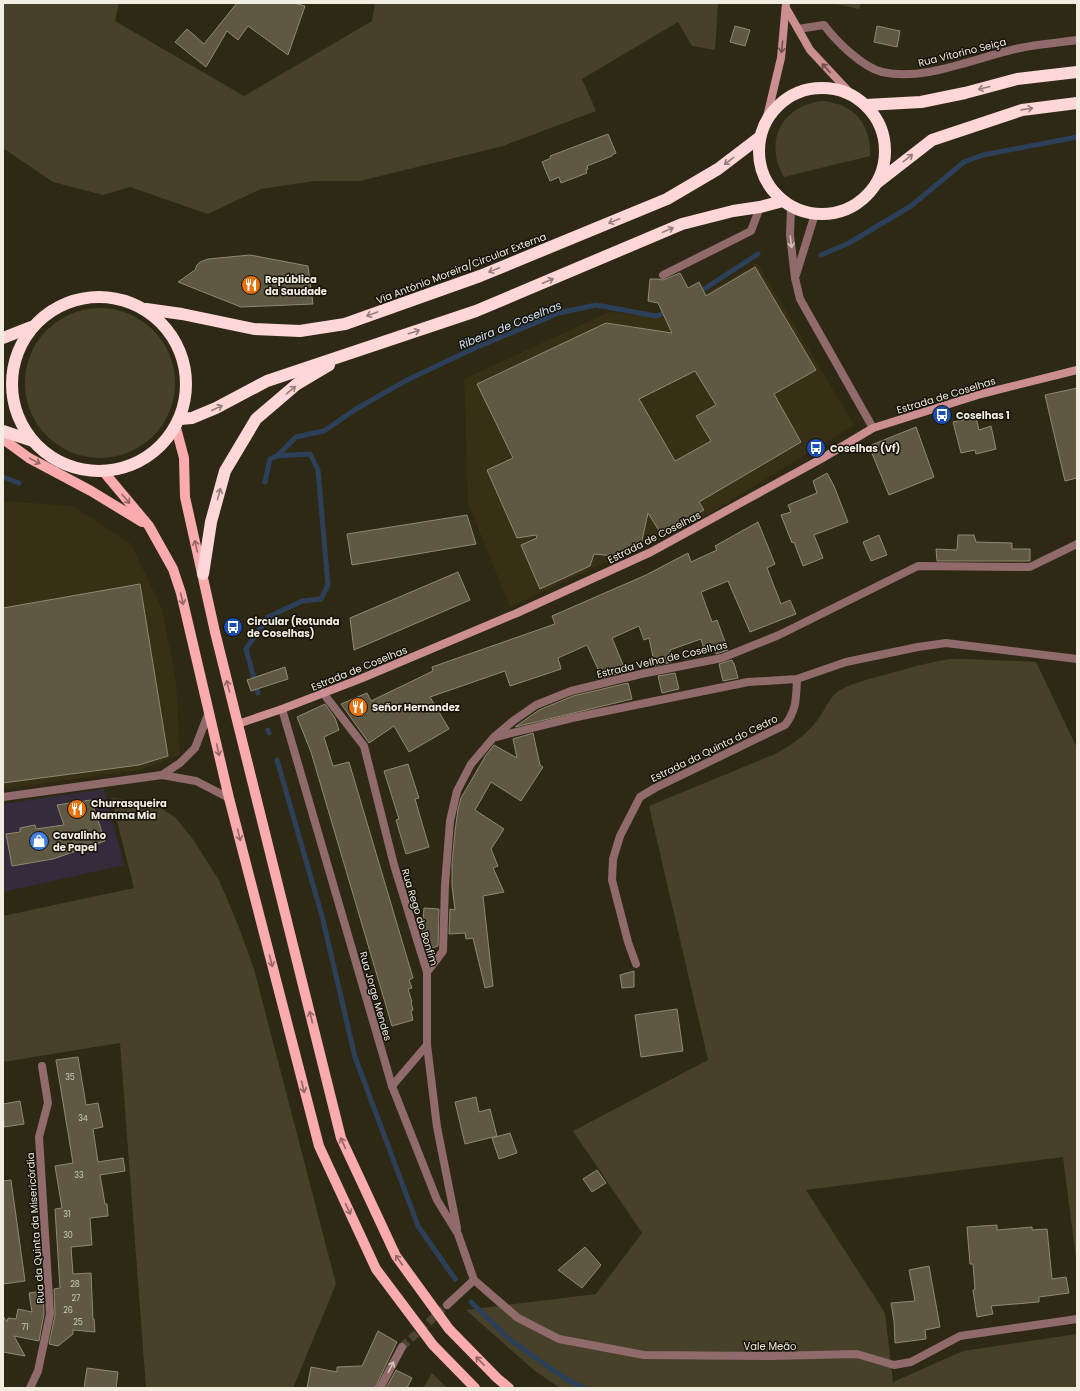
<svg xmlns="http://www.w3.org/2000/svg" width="1080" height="1391" viewBox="0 0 1080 1391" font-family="Poppins,sans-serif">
<rect width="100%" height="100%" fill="#2e2914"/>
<path fill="#342c3d" d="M104,789l20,76 -121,27v-88z"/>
<g fill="#373014">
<path d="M757,263l97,162 -145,89 -199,93 -42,-104 -4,-124 145,-67 54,6z"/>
<path d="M3,501l70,5 58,38 31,65 14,73 4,73 -41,15 -136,19z"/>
</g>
<g fill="#47412a">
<path d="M3,3h116l-4,18 129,75 128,-75 3,-18h343v2l-3,45 -23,-4 -14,-24 -96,57 14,32 -93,35 -143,35h-46l-53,8 -53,25 -78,-27 -27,8 -50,-13 -50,-34z"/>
<path d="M831,3h30l-2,6z"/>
<path d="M823,101c32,3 48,24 47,55l-86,21c-21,-36 -2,-72 39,-76z"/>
<circle cx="100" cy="383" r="75"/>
<path d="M949,659h19l68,3 41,86v518l-14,-109 -257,33 79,123 8,69 70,-31 114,-17v54h-517l-25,-17 -69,-61 130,-16 46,-61 -69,-102 135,-71 -59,-254 126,-52c20,-11 33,-20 46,-39 5,-8 9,-17 16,-23 12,-8 29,-12 43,-16 23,-6 45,-13 69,-17z"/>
<path d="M111,798l17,2 26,4 21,13 17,21 27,42 19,45 16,44 82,315 -43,104h-147l-26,-345 -117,19v-146l131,-28z"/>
<path d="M432,1373l15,15h-24z"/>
</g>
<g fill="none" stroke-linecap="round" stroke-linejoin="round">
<g stroke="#2d4059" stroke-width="5">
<path d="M821,255l28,-12 62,-37 53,-44 19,-7 94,-18"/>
<path d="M698,293l60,-39"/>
<path d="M277,456l19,-19 28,-6 32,-22 51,-29 68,-32 84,-35 37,-8 60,11 12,-4"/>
<path d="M3,477l16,6"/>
<path d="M258,693l-12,-44 22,-32 34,-16 19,-2 7,-14 -10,-115 -8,-16 -33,2 -7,3 -5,23"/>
<path d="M268,730l1,3"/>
<path d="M277,760l45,156 33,141 63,169 37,53"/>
<path d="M471,1302l38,37 54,38 21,11"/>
</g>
</g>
<g fill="#5f5943" stroke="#8f8972" fill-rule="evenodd">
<path d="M237,3h57l11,3 -17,49 -40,-29 -10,14 -11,-9 -21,36 -31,-25 12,-13 17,15z"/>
<path d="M735,26l15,4 -5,16 -15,-4z"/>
<path d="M877,26l23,5 -3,16 -23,-5z"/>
<path d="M608,134l8,19 -4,2v1l-25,10 1,3 -2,1 1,3 -26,10 -2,-6 -9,4 -8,-19 9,-4 -1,-2z"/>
<path d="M250,255l58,11 5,38 -72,3 -63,-25 17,-12 2,-5 3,-3 8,-3z"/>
<path d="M755,267l61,103 -42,24 27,48 -102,60 5,8 -37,22h-7l-12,-19 -7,32 -27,11 -20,-2 -4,12 -50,23 -19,-44 16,-7 -1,-3 -19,3 -30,-68 26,-12 -36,-74 129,-61 66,10 -14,-30 -10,-2 2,-22h9l4,1 17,-7 8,15 11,-6 7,14zM695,371l21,34 -20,11 15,25 -36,20 -36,-62z"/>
<path d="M1077,388v90l-12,3 -20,-86z"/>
<path d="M976,417l3,13 12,-4 5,23 -20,5 -1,-4 -14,3 -8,-31z"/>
<path d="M916,427l18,50 -45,18 -20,-49z"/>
<path d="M827,473l7,13 14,36 -34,13 9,23 -20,8 -9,-24 -2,1 -11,-28 10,-3 -3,-7 29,-12 -4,-12z"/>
<path d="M467,515l9,29 -124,21 -5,-31z"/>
<path d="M758,522l17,42 -8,4 14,36 9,-4 6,14 -46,18 -22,-51 -27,11 11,30 5,-2 11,30 -12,4 -1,-5 -10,3 -4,-13 -31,11 2,12 -17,4 -6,-28 -5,2 -5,-14 -27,12 14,34 -24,6 -15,-33 -29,13 3,11 -51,17 -5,-15 -75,26 19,32 -40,23 -15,-26 -25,17 -28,-39 26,-11 4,8 62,-30 -1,-4 123,-43 -3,-8 94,-41 42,-22 3,9 26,-12 -2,-4z"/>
<path d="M879,535l8,20 -16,6 -8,-19z"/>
<path d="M958,535h16l2,7 36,1v6h18v12h-93l-1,-12 21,1z"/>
<path d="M458,572l12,28 -116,50 -4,-32z"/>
<path d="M140,584l28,172 -29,9 -136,18v-175z"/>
<path d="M732,660l1,3h1l4,15 -15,3 -4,-17z"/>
<path d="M285,667l3,12 -37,12 -4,-11z"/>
<path d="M675,673l4,16 -17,4 -4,-17z"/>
<path d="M628,683l4,16 -117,28 24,-17 34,-14z"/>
<path d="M325,704l10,14 4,12 -15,7 9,29 16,-4 64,216 -4,2 3,8 -4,1 4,13 -1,1 2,7 -2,1 2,9 -21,6 -81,-274 -14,-35z"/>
<path d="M533,733l7,32 3,2 -22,34 -30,-19 -16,28 29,19 -13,20 7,17 -5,2 11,24 -21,4 10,90 -8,2 -12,-50 -7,1 -1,-6 -16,1 1,-25 5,1 -3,-24v-22l3,-33 3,-22 3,-11 25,-43 8,-10 23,13 -4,-19z"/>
<path d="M408,764l11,34 -4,1 14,48 -23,7 -10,-34 3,-1 -15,-48z"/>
<path d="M91,800l14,41 -52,18 -41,7 -6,-32 14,-2v-4l15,-3 1,4 28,-4 -7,-20z"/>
<path d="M424,908l15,1 -1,37 -12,4 -4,-12z"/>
<path d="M634,971v16l-12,1 -2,-13z"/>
<path d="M677,1009l6,42 -42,6 -6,-42z"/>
<path d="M78,1057l8,48 12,-2 5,24 -10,2 5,33 25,-4 2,13 -25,4 5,29h2l1,12 -18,2 2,27 -21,2 2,27 18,-1 2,46h1l1,13 -22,-2v4l-15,12 -9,-2 6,-29 -1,-26 6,-1 -5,-79 7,-1 -7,-42 18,-3 -17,-103z"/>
<path d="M476,1097l3,15 11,-3 7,27 -32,8 -10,-42z"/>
<path d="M20,1101l4,23 -20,3 -1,-23z"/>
<path d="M510,1133l7,20 -18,6 -7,-21z"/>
<path d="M597,1170l9,13 -14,9 -9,-13z"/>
<path d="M11,1180l14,101 -22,3v-103z"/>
<path d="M997,1225v5l35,-3v3l15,-1 5,50 14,-2 3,16 -30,4v5l-48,4 2,8 -16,3 -4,-27 2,-1 -2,-25h-3l-3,-37z"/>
<path d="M585,1247l16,18 -19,23 -24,-18z"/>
<path d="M929,1266l11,61 -15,3 1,9 -31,4 -1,-22 -3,-18 24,-2 -6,-31z"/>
<path d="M43,1291l1,23 -5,27 -25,-5 11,20 -22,-4v-36l4,6 1,-4 8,1 2,-10 14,3 -3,-19z"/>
<path d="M378,1331l19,11 -22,46h-68l4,-21 26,5v-5l25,-1z"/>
<path d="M87,1368l31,4 -2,16h-32z"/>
<path d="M396,1370l16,8 -5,10h-21z"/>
</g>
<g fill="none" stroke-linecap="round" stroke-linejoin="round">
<path stroke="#4b4733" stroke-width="8" stroke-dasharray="8 4" stroke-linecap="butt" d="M402,1347l45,-42"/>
<g stroke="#916a6c" stroke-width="8">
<path d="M798,29l26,-4c12,16 38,42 58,47 43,10 95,-15 138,-24 18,-4 38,-5 57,-8"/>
<path d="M791,207l-1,28 5,43 5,21 73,129"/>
<path d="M663,275l88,-44 9,-24"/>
<path d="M796,275l19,-61"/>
<path d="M323,693l41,53 30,119 33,107v73l10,82 20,101"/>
<path d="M282,709l110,377 45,114 21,34 16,46"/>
<path d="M496,737l76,-19 176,-36 49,-3 49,-17 72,-15 28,-4 131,16"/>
<path d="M162,775l18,-12 15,-15 14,-36"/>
<path d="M3,797l159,-22 34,6 33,17"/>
<path d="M636,964l-8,-22 -16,-62 1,-21 7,-23 20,-39 15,-9 130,-63c12,-15 11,-28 12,-46"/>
<path d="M427,972l16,-21 2,-66 5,-64 7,-30 14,-27 23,-27 19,-16 23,-16 35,-14 70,-17 81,-16 57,-23 139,-69 112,1 47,-23"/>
<path d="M392,1086l35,-41"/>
<path d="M474,1280l44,38 41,21 85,16 127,1 86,-2 37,11 17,-3 49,-26 117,-17"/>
<path d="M447,1305l27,-25"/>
<path d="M30,1388l8,-17 12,-57 -11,-177 9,-34 -6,-37"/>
<path d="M380,1388l22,-41"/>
</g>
<g stroke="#cc8f91" stroke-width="8">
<path d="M786,8l24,42 43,46"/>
<path d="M766,121l15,-63 5,-55"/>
<path d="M238,724l44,-15 78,-30 157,-66 134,-61 170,-93 52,-31 108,-34 96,-24"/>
</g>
<g stroke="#faabae" stroke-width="10">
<path d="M176,428l8,30 1,39 30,135 126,506 55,118 53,73 48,49 12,10"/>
<path d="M3,439l26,19 62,33 51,31"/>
<path d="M103,471l46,55 24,43 8,24 48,205 90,348 57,123 57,76 42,43"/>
</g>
<g stroke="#ffd7d8" stroke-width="12">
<circle cx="822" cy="151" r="63"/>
<path d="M866,105l55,-3 44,-9 52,-14 60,-7"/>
<path d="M878,182l54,-42 90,-30 55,-7"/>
<circle cx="99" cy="384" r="87"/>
<path d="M146,309l36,5 72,15 46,2 45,-7 135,-48 187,-77 51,-30 42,-32"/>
<path d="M3,338l28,-11"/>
<path d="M180,419l12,-1 24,-10 51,-27 209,-70 206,-87 51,-13 27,-4 23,-6"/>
<path d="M3,431l30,10"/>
<path d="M203,574l8,-52 14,-51 31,-52 41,-35 32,-19"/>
</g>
</g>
<defs><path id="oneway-shaft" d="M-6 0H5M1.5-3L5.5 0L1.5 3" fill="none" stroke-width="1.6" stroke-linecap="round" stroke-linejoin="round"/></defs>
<g stroke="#70504d">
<use href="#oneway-shaft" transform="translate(782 47) rotate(96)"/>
<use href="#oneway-shaft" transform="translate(826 68) rotate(-133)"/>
</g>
<g stroke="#957e7b">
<use href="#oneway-shaft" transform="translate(984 88) rotate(166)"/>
<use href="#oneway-shaft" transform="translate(1027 109) rotate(-8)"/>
<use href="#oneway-shaft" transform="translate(908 158) rotate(-38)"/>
<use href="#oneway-shaft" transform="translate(729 161) rotate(143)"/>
<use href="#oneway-shaft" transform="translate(614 221) rotate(158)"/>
<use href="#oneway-shaft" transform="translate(668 230) rotate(-23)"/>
<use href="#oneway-shaft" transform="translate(494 270) rotate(158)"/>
<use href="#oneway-shaft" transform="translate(548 281) rotate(-23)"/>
<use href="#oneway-shaft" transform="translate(372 314) rotate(160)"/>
<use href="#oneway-shaft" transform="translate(414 332) rotate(-18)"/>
<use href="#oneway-shaft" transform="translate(291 390) rotate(-40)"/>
<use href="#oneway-shaft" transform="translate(217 408) rotate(-25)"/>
<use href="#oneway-shaft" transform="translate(219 494) rotate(-75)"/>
</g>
<g stroke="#cfc0b8">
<use href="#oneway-shaft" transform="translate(791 242) rotate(83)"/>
<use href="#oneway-shaft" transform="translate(391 1367) rotate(-63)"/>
</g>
<g stroke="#926664">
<use href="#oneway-shaft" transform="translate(35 461) rotate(28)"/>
<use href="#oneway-shaft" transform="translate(126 499) rotate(50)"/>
<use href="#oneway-shaft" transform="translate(196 546) rotate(-103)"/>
<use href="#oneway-shaft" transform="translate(182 599) rotate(77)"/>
<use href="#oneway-shaft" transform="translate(228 686) rotate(-104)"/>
<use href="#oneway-shaft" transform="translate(218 750) rotate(77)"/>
<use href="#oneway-shaft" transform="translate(239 835) rotate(76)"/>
<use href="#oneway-shaft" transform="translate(271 961) rotate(76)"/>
<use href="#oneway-shaft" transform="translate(311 1017) rotate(-104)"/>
<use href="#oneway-shaft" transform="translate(303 1087) rotate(76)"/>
<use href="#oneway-shaft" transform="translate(343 1143) rotate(-114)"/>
<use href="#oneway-shaft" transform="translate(348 1209) rotate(65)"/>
<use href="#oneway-shaft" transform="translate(399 1260) rotate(-124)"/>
<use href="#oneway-shaft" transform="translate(480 1361) rotate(-134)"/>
</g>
<defs>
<g id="restaurant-disc" transform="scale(1)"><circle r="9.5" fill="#e8710a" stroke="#141209"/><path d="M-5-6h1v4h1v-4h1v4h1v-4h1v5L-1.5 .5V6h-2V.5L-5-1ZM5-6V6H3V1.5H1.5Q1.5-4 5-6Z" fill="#fff"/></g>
<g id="bus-disc" transform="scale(1)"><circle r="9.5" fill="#1a4fb4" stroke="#141209"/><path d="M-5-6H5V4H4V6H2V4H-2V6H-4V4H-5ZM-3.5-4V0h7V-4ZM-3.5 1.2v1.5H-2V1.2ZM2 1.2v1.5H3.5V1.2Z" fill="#fff"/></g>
<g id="shop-disc" transform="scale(1)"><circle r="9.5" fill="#3f7fe0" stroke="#141209"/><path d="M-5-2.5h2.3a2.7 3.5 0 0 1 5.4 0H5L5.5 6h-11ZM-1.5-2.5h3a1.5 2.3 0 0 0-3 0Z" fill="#fff"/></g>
</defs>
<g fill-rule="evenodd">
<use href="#restaurant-disc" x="251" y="285"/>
<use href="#bus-disc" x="942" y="415"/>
<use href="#bus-disc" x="816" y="448"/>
<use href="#bus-disc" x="233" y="627"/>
<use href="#restaurant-disc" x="358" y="707"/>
<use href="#restaurant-disc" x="77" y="809"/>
<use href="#shop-disc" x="39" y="841"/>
</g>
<g text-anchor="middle" stroke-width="3" stroke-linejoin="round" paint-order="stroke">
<g font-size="8" fill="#ccc9ba">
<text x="70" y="1080">35</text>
<text x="83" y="1121">34</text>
<text x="79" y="1178">33</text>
<text x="67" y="1217">31</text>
<text x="68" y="1238">30</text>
<text x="75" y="1287">28</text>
<text x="76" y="1301">27</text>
<text x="68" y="1313">26</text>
<text x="78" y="1325">25</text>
<text x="25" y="1330">71</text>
</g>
<g font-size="10" fill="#f1eee1" stroke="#141209">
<text transform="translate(962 52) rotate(-14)" y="4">Rua Vitorino Seiça</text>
<text transform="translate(461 268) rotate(-21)" y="4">Via António Moreira/Circular Externa</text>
<text transform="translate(946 395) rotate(-17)" y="4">Estrada de Coselhas</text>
<text transform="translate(654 537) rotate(-27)" y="4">Estrada de Coselhas</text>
<text transform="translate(662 659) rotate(-13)" y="4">Estrada Velha de Coselhas</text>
<text transform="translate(359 668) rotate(-22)" y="4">Estrada de Coselhas</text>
<text transform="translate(714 748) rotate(-26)" y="4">Estrada da Quinta do Cedro</text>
<text transform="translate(420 917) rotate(73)" y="4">Rua Rego do Bonfim</text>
<text transform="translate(376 996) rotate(74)" y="4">Rua Jorge Mendes</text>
<text transform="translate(35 1228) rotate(-94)" y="4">Rua da Quinta da Misericórdia</text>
<text x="770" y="1350">Vale Meão</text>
</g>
<g font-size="10" font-weight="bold" fill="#f1eee1" stroke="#141209" text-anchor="start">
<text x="265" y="283">República<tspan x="265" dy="12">da Saudade</tspan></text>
<text x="956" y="419">Coselhas 1</text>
<text x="830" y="452">Coselhas (Vf)</text>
<text x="247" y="625">Circular (Rotunda<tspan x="247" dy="12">de Coselhas)</tspan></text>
<text x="372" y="711">Señor Hernandez</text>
<text x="91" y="807">Churrasqueira<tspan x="91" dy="12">Mamma Mia</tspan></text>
<text x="53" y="839">Cavalinho<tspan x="53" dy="12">de Papel</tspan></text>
</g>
<g font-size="11" font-style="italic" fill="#d5e4f8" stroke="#141209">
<text transform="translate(510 325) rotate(-22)" y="4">Ribeira de Coselhas</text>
</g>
</g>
<rect width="1080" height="1391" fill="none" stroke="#f1eee1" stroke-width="8"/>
</svg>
